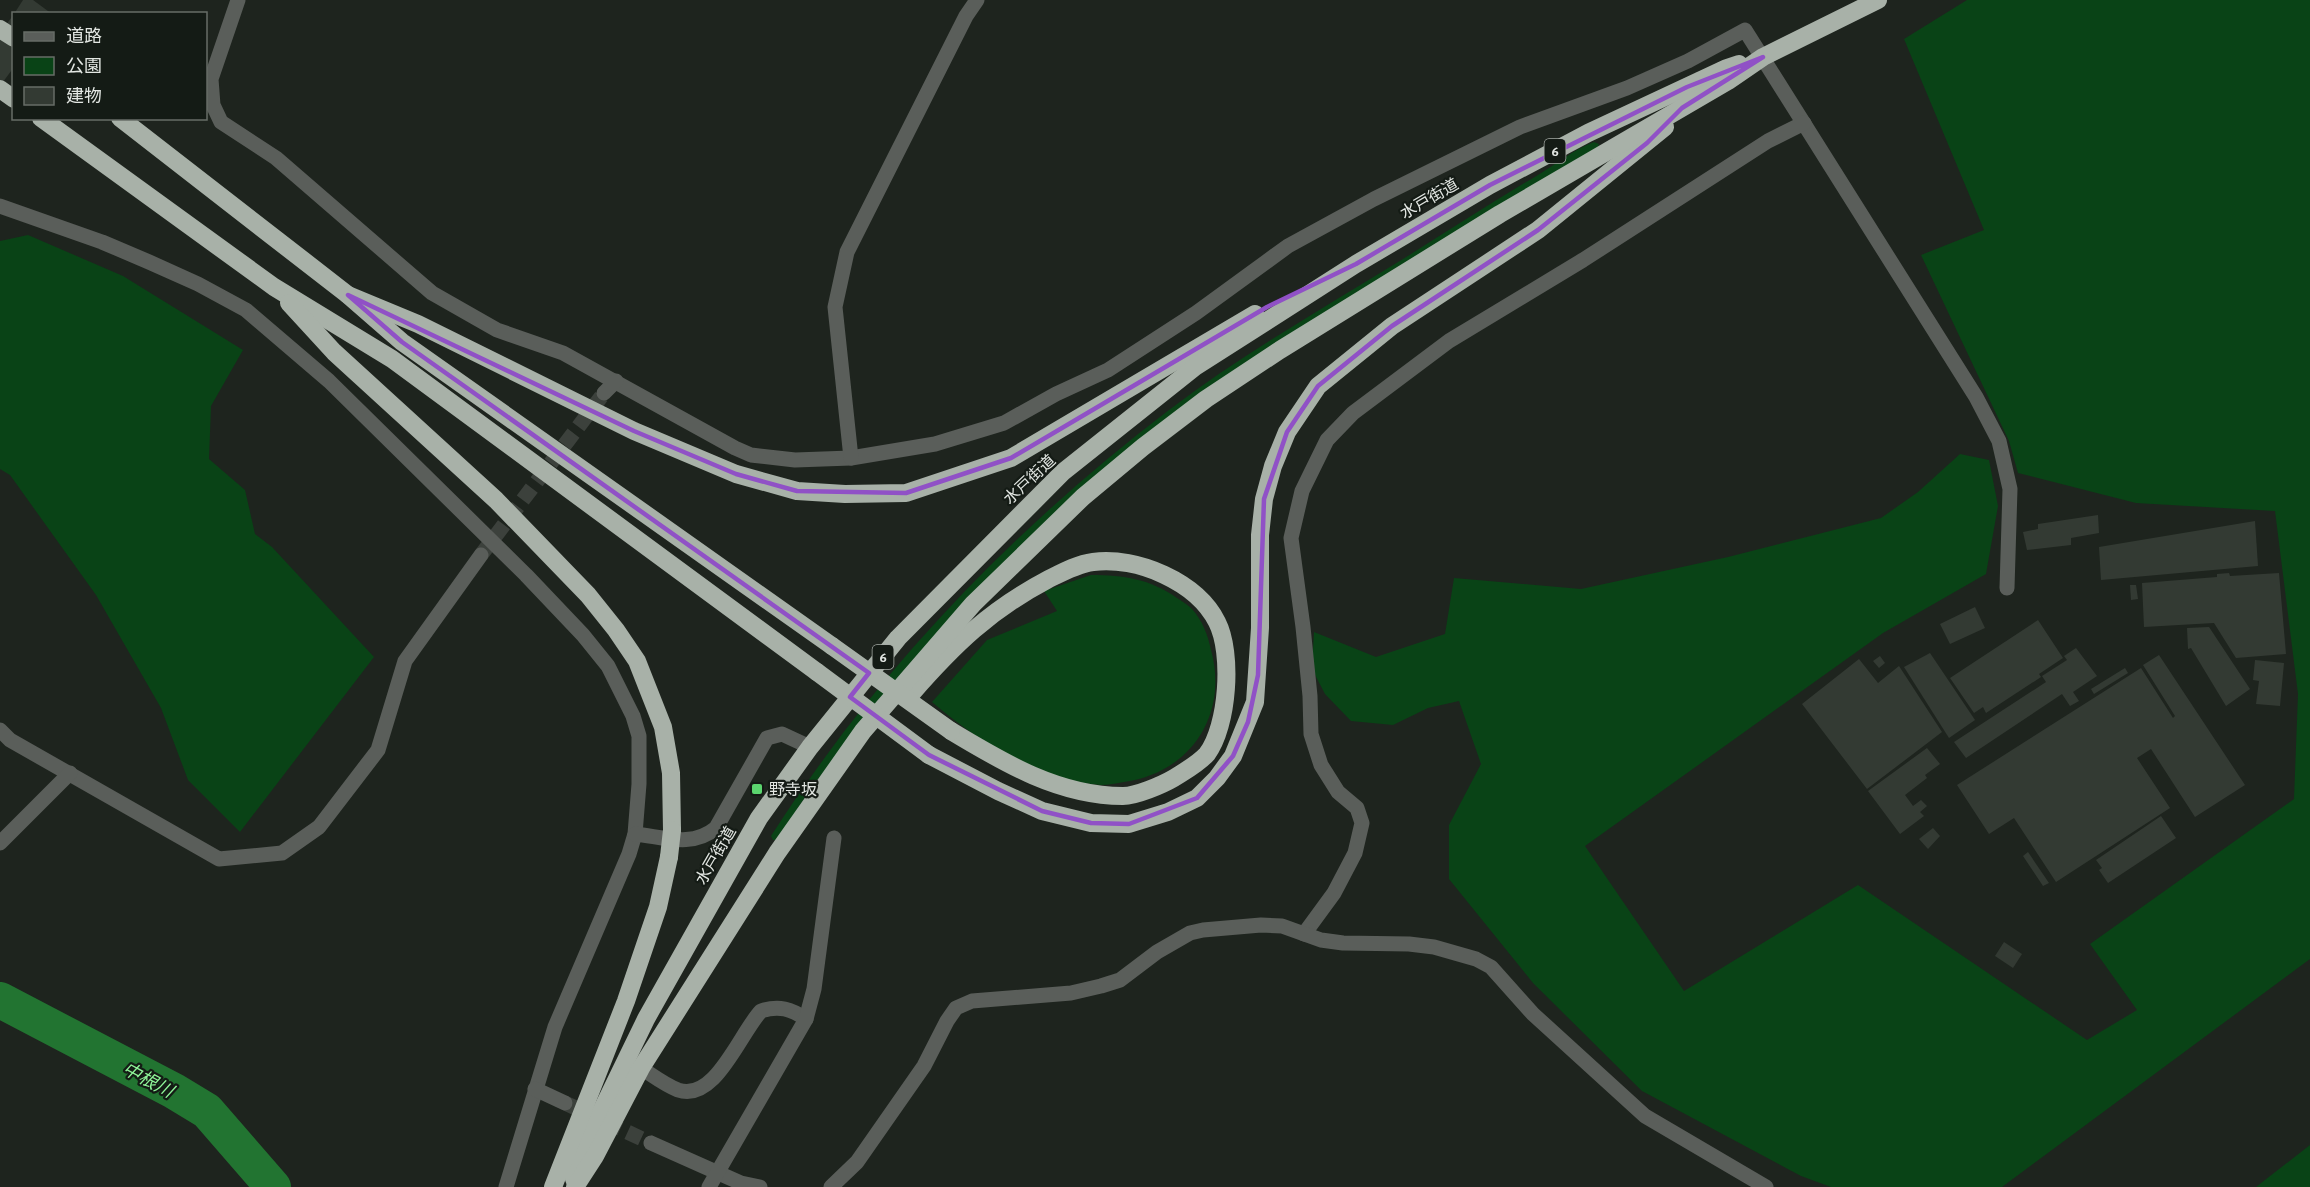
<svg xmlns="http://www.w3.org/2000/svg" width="2310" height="1187" viewBox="0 0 2310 1187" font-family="'Alegreya Sans','Noto Sans JP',sans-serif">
<rect width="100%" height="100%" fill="#1e241e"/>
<g fill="#094316">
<path d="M1967,0h343v959l-308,228h-171l-30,-11 -159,-85 -109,-108 -84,-104v-54l32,-61 -22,-63 -31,7 -35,17 -42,-4 -26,-27 -13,-25 2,-37 62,25 69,-23 9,-56 127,11 147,-32 153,-39 37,-26 42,-38 29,6 9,46 -12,68 -103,59 -298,213 99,145 174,-106 229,155 50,-30 -47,-66 204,-145 4,-105 -23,-183 -139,-8 -118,-30 -9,-32 -88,-186 63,-25 -80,-191z"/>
<path d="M1594,142l5,2 -1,3 -486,318 -281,298 -18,22 -36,55h-4l-2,-4c105,-164 242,-307 398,-426 73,-56 155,-102 234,-151 45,-28 89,-57 135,-84 18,-11 37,-26 56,-33z"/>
<path d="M28,235l95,41 120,74 -32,56 -2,53 36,31 10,44 17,13 102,110 -134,175 -52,-52 -27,-72 -65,-113 -86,-120 -10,-6v-228z"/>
<path d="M1091,575c33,0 59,4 86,23 5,3 11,7 15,11 10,11 16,26 19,41 18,65 -21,123 -87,132 -7,1 -16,3 -23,3 -63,-4 -123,-44 -169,-83l55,-62 70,-29 -13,-20z"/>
<path d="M2310,1145v42h-54z"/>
</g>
<path fill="#227431" stroke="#5c9666" stroke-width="1.5" d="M211,1108l69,79h-13l-64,-72z"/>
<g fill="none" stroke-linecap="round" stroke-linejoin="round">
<path stroke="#227431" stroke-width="36" d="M0,1000l174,91 33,20 66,76"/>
</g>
<g fill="#333a33">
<path d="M23,0h10l19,14h-38z"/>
<path d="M14,14v53l-14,19v-53z"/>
<path d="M2098,515l1,18 -28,5v7l-44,5 -4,-18 15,-3v-5z"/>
<path d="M2255,521l3,45 -157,14 -2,-33z"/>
<path d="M2229,573l1,3 49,-3 7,81 -50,4 -22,-35 -70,4 -2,-44 75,-6v-3z"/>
<path d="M2130,585h6l2,14 -7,1z"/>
<path d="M1975,607l10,21 -35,16 -10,-20z"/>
<path d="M2038,620l25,38 -24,16 2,3 -55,36 -3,-6 -9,6 -24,-35z"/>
<path d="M2209,627l41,62 -24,17 -35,-58 -3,1 -1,-21z"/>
<path d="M2076,648l21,28 -24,16 6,9 -9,5 -8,-12 -96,64 -12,-16 92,-60 -4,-6 25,-16 -3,-4z"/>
<path d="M1930,653l45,67 -26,18 -45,-71z"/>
<path d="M2159,655l86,130 -50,32 -44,-68 -14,9 33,50 -114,74 -42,-64 -25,16 -32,-49 184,-117 32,50 2,-2 -32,-51z"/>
<path d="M1880,656l5,7 -6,5 -6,-7z"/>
<path d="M1859,659l19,24 21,-17 43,66 -75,57 -65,-85z"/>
<path d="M2255,660l29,3 -4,43 -24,-2 3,-23 -6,-1z"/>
<path d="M2125,668l3,5 -34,21 -3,-5z"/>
<path d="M1927,748l13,16 -15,11 2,3 -22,17 8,11 8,-6 6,6 -7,6 4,4 -24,18 -32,-43z"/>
<path d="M2161,816l15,22 -68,45 -9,-13 3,-2 -6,-8z"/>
<path d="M1933,828l7,8 -12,13 -9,-10z"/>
<path d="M2028,852l21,31 -6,3 -20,-30z"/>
<path d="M2004,942l18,12 -9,14 -18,-12z"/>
</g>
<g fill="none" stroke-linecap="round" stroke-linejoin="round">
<g stroke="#3c413c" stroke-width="15" stroke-dasharray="15 8" stroke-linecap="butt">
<path d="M481,555l123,-162"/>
<path d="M565,1103l86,40"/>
</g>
<g stroke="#5a5e5a" stroke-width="15">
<path d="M238,0l-27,79 2,26 8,17 55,36 156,135 65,37 66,23 172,95 16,7 44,5 56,-2 84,-14 69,-21 52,-29 52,-24 88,-57 92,-67 86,-47 146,-72 107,-39 61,-27 57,-31 231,367 23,44 11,48 -3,99"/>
<path d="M0,206l102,36 47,20 49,22 48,26 83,71 197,194 57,60 25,31 25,50 6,20v48l-4,50 -6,20 -74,173 -49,160"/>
<path d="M604,393l12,-12"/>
<path d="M851,458l-16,-151 12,-55 119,-236 11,-16"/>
<path d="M0,730l10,10 209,119 63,-6 37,-26 59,-77 27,-89 76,-106"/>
<path d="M635,834c29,3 57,14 81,-6l51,-90 15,-4 28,13"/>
<path d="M0,843l70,-70"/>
<path d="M1304,934l30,-41 21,-40 7,-30 -5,-15 -19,-16 -17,-27 -10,-31 -1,-38 -7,-69 -12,-89 11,-47 25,-51 26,-27 96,-72 134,-81 185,-119 36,-18"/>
<path d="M641,1068c11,7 24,17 37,22 37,13 62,-57 83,-79 18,-6 30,-2 45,8"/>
<path d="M535,1089l30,14"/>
<path d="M651,1143l90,40 19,4"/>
<path d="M709,1187l97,-168 8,-30 20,-151"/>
<path d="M831,1187l26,-25 67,-96 23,-45 9,-13 16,-7 99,-8 30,-7 19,-6 37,-28 33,-19 13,-3 58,-5 21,1 39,14 22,3 66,1 25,3 42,12 15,8 42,47 112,102 121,71"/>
</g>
<g stroke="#a8b1a8" stroke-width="18">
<path d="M0,29l14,9"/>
<path d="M0,89l14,10"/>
<path d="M41,118l233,169 118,72 425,313"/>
<path d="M120,118l228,177 54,47 430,304"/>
<path d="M348,295l70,29 216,107 102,43 61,17 48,3 61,-1 105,-35 244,-144"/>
<path d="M289,303l45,49 162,148 92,95 28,35 21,31 26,66 8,46 1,57"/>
<path d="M912,693c42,-48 78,-83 135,-113 14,-7 30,-16 46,-18 44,-6 104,20 124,60 16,31 11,104 -10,132 -9,10 -22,17 -33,24 -12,7 -38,18 -51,18 -64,0 -119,-33 -172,-65"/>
<path d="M929,755l69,36 44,20 49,12 38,1 39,-12 29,-14 20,-20 16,-22 22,-54 5,-74v-93l4,-36 9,-33 14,-34 31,-46 74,-60 146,-96 127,-103"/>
<path d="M574,1179l5,-22 67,-138 113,-201 51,-71 88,-109 165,-166 132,-105 161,-103 134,-79 98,-52 139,-65 12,-4"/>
<path d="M553,1187l73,-186 32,-94 11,-50"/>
<path d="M575,1187l20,-31 46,-88 136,-215 86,-122 110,-127 110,-107 60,-50 63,-48 74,-49 220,-136 228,-133 35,-24 115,-57"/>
</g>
<g stroke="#a8b1a8" stroke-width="18">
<path d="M832,646l119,85"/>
<path d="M817,672l112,83"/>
<path d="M669,857l3,-27"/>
</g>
</g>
<path fill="none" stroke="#9051c6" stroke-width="4.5" stroke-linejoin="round" d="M1763,57l-81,51 -35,35 -109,87 -146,96 -74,60 -31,46 -23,67 -6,176 -10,47 -15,34 -36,42 -68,26 -38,-1 -49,-12 -113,-56 -79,-58 19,-24 -467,-331 -54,-47 286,136 102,43 61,17 109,2 105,-35 256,-151 89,-43 134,-79 197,-98z"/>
<rect fill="#5bd56e" stroke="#141b15" stroke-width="2" x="751" y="783" width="12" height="12" rx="3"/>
<g text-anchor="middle" stroke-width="4.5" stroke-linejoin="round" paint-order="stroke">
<g fill="#141b15" stroke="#a5aaa5" stroke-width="1.5">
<rect x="1544.5" y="139" width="21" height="24" rx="4.5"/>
<rect x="872.5" y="645" width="21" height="24" rx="4.5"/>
</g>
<g font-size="15" font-weight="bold" fill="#e3e7e3">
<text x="1555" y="156">6</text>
<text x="883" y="662">6</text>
</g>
<g font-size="16" fill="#e3e7e3" stroke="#141b15">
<text transform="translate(1429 198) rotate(-30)" y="6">水戸街道</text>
<text transform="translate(1029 479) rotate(-43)" y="6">水戸街道</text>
<text transform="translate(715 855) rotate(-60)" y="6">水戸街道</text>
</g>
<g font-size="16" fill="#e3e7e3" stroke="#141b15" text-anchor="start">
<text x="769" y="795">野寺坂</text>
</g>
<g font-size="18" font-style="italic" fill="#8ff599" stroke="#141b15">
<text transform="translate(148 1080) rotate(28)" y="6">中根川</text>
</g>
</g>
<rect x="12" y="12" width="195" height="108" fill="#141b15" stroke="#676d67" stroke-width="1.5"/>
<rect x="24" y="32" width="30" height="9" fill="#5a5e5a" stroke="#676d67" stroke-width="1.5"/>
<text x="66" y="42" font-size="18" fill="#e3e7e3">道路</text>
<rect x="24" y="57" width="30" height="18" fill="#094316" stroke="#676d67" stroke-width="1.5"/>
<text x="66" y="72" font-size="18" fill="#e3e7e3">公園</text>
<rect x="24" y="87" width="30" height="18" fill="#333a33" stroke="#676d67" stroke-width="1.5"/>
<text x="66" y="102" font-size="18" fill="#e3e7e3">建物</text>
</svg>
